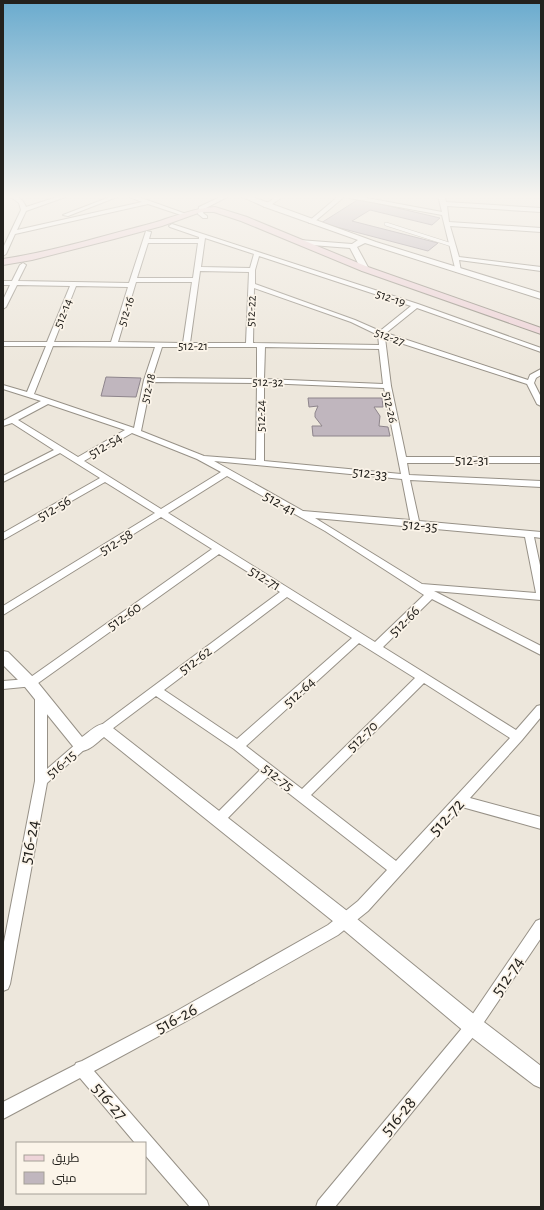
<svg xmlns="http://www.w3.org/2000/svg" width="544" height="1210" viewBox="0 0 544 1210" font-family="'Alegreya Sans',Cairo,sans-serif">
<rect width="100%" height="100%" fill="#ede7dc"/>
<g fill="#c0b6be" stroke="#8e858c">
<path d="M359,199l81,19 -8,7 -62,-15 -18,11 86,22 -10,8 -107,-28z"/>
<path d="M106,377l35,1 -5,19 -35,-1z"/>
<path d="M308,398h74l1,9h-9l6,9 -1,10 9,1 2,9h-77l-1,-10h10l-7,-9v-4l3,-7 -9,1z"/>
</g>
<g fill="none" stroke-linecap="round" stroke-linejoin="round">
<g stroke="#979187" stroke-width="4">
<path id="service" d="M386,224l66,21"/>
</g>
<g stroke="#979187" stroke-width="2">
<g id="minor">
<path d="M8,195c9,0 15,4 18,12l37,-12h8l-45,16 -9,19 125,-28 -17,-7h8l56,20 -5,1 -36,-12 -133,30 -9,20 -3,2v-8l18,-38 -2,-7z"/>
<path d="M115,195h7l-54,21 -5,-1z"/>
<path d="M224,195h7l-27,14 -1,4 4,3v2h-4l-5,-4 1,-7z"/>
<path d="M279,195h6l-17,12h-4v-2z"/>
<path d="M340,195h11l91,17 -4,-17h6l2,7 95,6v4l-94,-6 2,16 92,6v4l-91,-6 9,31 82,10v4l-82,-11 2,11 -5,1 -14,-57 -98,-18 -31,26h-4v-2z"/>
<path d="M172,224l246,80 123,44v4l-124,-44 -31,25 142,47 2,-5 11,-6v6l-5,3 -2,5 7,14v9l-4,-2 -10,-20 -142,-46 6,48 15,71h135v6h-134l2,12 132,6v6l-131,-7 9,41 122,11v6l-7,-1 7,33v30l-107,-9 107,55v9l-109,-56 -49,48 133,83 21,-24 4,-1v12l-19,23 -52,58 71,19v12l-79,-22 -94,104 -30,24 -155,88 -89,48 113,130 2,6h-19l-45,-52v-12h-10l-55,-65 -77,41v-17l72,-37 1,-2 6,-2 91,-48 155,-88 30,-24 29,-31 -119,-93 -46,47 -4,1 -4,-1 -2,-4 2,-4 46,-46 -26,-21 -78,-53 -48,36 -4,2 -4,-2 -2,-3 2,-3 180,-134 -61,-38 -185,132 -31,3v-8l25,-2 184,-130 -51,-32 -158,98v-9l152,-93 -50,-31 -102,58v-7l97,-55 -40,-25 -57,29v-6l51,-26 -42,-27 -9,3v-5l38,-20 -38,-12v-4l24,7 19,-46h-43v-4h44l23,-56 -53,-1 -11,22 -3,2v-9l7,-15h-7v-4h9l8,-16 3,-2 3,2 -8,16 111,2 17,-52 5,1 -2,7h50v-2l-29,-10 -1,-1zM205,238l49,16 -4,14 -49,-1zM148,243h50l-5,35h-56zM259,256l152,50 -31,25 -25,-11 -100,-36v-14zM200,271l49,1 -3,71h-56zM136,282h56l-9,61 -65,-1zM76,286l52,1 -17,55h-57zM254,288l97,34 27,13 1,10 -126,-2zM53,346l102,1 -11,33 -10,48 -100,-34zM162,347h95v32l-105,-1zM265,347l114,2 4,35 -119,-5zM151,382l106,1 -1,77 -52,-4 -63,-25zM264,383l120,5 17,86 -137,-13zM48,404l77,26 -47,27 -60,-37zM132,433l65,26 24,13 -60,37 -77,-48zM214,461l188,18 8,41 -107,-9zM227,476l98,55 99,64 -49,47 -207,-129zM315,518l210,19 11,56 -114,-9zM287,597l65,41 -115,101 -73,-49zM359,643l56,35 -113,111 -56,-43zM424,683l86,55 -114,123 -85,-66z"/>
<path d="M41,694l4,1 2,3v71l30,-26 4,-2 4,2 2,3 -2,3 -38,34 -37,201 -2,5 -5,2v-44l32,-166v-83l2,-3z"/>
<path d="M541,919v19l-63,93 -143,176h-19l2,-6 150,-180 68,-100z"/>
</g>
</g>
<g stroke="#979187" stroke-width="2">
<g id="tertiary">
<path d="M238,195h9l129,47 165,51v6l-176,-56 -8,4 12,22 -4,2h-3l-12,-23 -51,-4 -4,-2 4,-2 53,4 6,-4 -93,-33z"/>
<path d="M3,651l5,1 27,27 47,58c9,-6 17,-16 27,-12l242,189 129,105 61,47v22l-7,-3 -68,-52 -127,-107 -235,-189c-9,7 -17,17 -28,13l-51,-63 -22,-22z"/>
</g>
</g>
<g stroke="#979187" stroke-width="2">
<path id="secondary" d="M215,207l32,10 121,50 173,61v6l-179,-63 -121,-50 -27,-9h-13l-39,14 -48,13 -82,21 -29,5v-6c51,-8 100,-23 150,-36 21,-6 40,-15 62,-16z"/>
</g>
<use href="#service" stroke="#fff" stroke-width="3"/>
<use href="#minor" fill="#fff" fill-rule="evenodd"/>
<use href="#tertiary" fill="#fff" fill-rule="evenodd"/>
<use href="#secondary" fill="#eed4d9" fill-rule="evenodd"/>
</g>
<linearGradient id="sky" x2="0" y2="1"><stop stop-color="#6aabce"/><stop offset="0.54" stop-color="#f7f4ef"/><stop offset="1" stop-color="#f7f4ef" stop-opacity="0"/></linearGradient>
<rect width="544" height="364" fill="url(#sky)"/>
<g text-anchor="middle" stroke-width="3.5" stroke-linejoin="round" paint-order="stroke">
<g font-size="13" fill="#23211d" stroke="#fbf4e9">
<text transform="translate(391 297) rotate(19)" y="5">512-19</text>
<text transform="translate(125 311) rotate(-72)" y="5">512-16</text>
<text transform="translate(250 311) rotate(-87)" y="5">512-22</text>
<text transform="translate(62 313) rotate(-68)" y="5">512-14</text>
<text transform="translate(390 336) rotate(20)" y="5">512-27</text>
<text x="193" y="350">512-21</text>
<text transform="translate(268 381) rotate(1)" y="5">512-32</text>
<text transform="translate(147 388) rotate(-76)" y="5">512-18</text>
<text transform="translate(391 407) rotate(78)" y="5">512-26</text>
<text transform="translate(260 416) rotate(-90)" y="5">512-24</text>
</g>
<g font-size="15" fill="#23211d" stroke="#fbf4e9">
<text transform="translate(105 445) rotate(-31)" y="5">512-54</text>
<text x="472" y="465">512-31</text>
<text transform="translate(370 473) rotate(6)" y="5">512-33</text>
<text transform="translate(280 503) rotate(30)" y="5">512-41</text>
<text transform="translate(54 508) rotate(-30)" y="5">512-56</text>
<text transform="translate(420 525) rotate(5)" y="5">512-35</text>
<text transform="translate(116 542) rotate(-31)" y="5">512-58</text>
<text transform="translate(265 578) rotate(32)" y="5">512-71</text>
<text transform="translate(124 616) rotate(-35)" y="5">512-60</text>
<text transform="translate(404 621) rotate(-45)" y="5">512-66</text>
<text transform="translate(195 660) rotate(-37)" y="5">512-62</text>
<text transform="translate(299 692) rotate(-42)" y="5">512-64</text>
<text transform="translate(362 736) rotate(-44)" y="5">512-70</text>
<text transform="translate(61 764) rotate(-41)" y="5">516-15</text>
<text transform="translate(278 777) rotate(38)" y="5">512-75</text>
</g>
<g font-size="18" fill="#23211d" stroke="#fbf4e9">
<text transform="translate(446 817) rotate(-48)" y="6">512-72</text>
<text transform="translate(29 842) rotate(-79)" y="6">516-24</text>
<text transform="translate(507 976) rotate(-56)" y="6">512-74</text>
<text transform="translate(176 1018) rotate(-28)" y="6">516-26</text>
<text transform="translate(110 1101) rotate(49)" y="6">516-27</text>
<text transform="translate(398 1116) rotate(-50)" y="6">516-28</text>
</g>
</g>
<rect width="544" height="1210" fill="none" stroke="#23211d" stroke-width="8"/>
<rect x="16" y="1142" width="130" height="52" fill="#fbf4e9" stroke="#a5a097"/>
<rect x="24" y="1155" width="20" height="6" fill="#eed4d9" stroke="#a5a097"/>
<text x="52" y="1162" font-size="12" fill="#23211d">طريق</text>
<rect x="24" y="1172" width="20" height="12" fill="#c0b6be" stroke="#a5a097"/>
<text x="52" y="1182" font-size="12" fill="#23211d">مبنى</text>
</svg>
